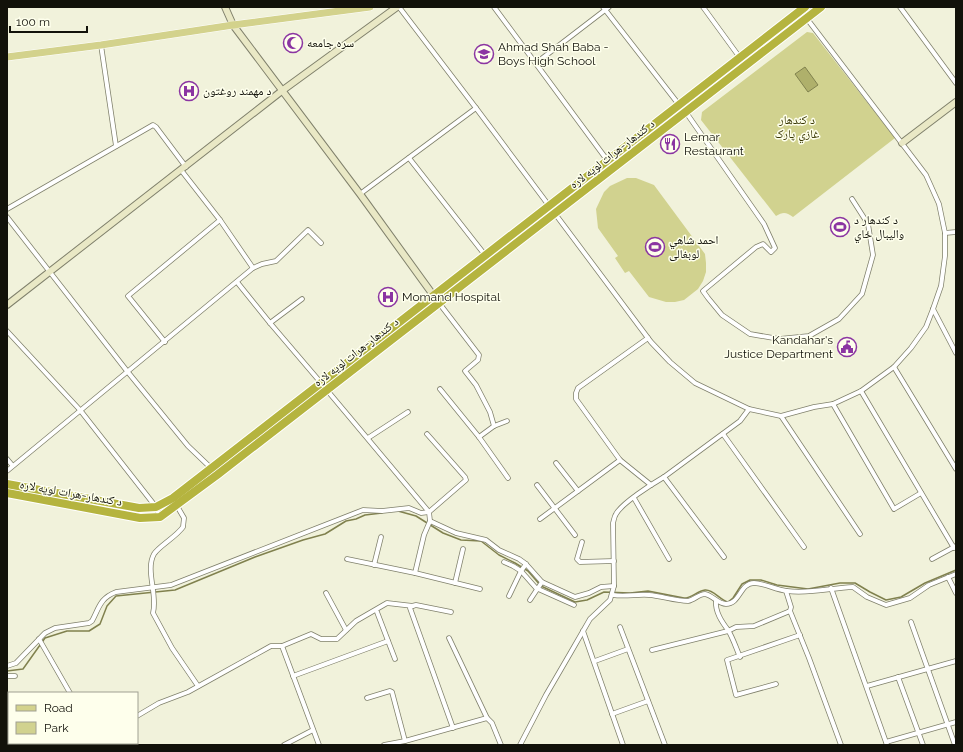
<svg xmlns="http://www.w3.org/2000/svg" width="963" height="752" viewBox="0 0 963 752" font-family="Raleway,'Noto Naskh Arabic',sans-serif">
<rect width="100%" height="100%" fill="#f1f2db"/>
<g fill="#d1d28f">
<path d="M807,32l6,1 82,105 -102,79c-7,-5 -10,-5 -17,-1l-75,-96 1,-8z"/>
<path d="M627,178h9l18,7 51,69 1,9v9l-3,9 -5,8 -14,11 -9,2h-9l-17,-5 -20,-26 -4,2 -10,-15 3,-2 -20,-28 -2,-19 8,-17 6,-6z"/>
</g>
<path fill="#afb06b" stroke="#80814e" d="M805,67l13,18 -10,7 -13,-18z"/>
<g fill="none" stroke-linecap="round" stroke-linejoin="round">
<g stroke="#80814e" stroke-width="1.5">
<path d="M398,511l18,5 27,17 18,7 20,1 18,14 16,8 13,8 13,15 34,16 12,-2 17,-8 26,1 18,-2 36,7c8,0 13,-7 21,-8 8,-1 15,10 23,12l5,-4 9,-14 8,-4h11l16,5 31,4 32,-6h15l15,9 16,8 15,-3 24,-14 31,-13"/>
<path d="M7,671l16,-2 22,-31 22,-7h22l11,-7 7,-18 9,-10 59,-6 80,-33 48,-17 22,-6 21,-13 10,-2 9,-4 17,-2"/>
</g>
<g stroke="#80816c" stroke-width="5.5">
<g id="street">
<path d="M399,7l77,101 175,234 19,20 25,21 54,26 32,7 33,-9 19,-3 28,-13 33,-24 17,-19 15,-21 7,-18 8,-23 4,-30v-23l-6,-29 -13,-29 -128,-168"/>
<path d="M494,7l119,161"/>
<path d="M603,7l77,99"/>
<path d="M703,7l43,59"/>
<path d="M900,7l56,76"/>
<path d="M101,45l15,101"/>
<path d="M536,63l73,-56"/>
<path d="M685,111l79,113 11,24 -4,4 -8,-8 -7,3 -53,44 5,7 14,17 28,19 29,5 30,-3 30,-17 23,-25 11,-39 -5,-31 -16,-25"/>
<path d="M409,158l76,97"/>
<path d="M360,194l116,-86"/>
<path d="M7,209l146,-84 3,2 30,40"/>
<path d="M7,217l120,154 61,75 23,22 6,7"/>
<path d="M945,233l11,-1"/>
<path d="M253,268l9,-4 14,-3 32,-31 13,13"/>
<path d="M237,282l33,41 52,61"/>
<path d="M439,303l40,52 -1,5 -13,11 11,14 14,27 4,14"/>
<path d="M933,309l23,44"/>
<path d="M270,323l32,-24"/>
<path d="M7,331l73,79 76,97 4,10"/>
<path d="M648,338l-70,50 -2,5v6l44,61 31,25"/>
<path d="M165,342l-37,-46 92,-76"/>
<path d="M894,367l62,102"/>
<path d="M326,389l103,123 1,9 -6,14 -9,38"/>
<path d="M440,389l39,48 29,41"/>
<path d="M861,391l93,157"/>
<path d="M833,404l61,105 27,-16"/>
<path d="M781,416l79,118"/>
<path d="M723,434l81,113"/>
<path d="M479,437l15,-11 13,-5"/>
<path d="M368,438l40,-26"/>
<path d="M7,459l5,6"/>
<path d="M556,463l22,28"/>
<path d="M7,471l246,-203 -33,-48 -39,-50"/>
<path d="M664,477l60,80"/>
<path d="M537,485l38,50"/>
<path d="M634,498l35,61"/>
<path d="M177,506l7,12 -1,9c-7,10 -24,19 -29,27 -9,16 4,41 -1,59l19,35 26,38"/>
<path d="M540,519l80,-59"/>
<path d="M430,521l26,12 30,7 13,10 20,9 7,5 16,18 33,15 14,-4 12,-6 13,-1"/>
<path d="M582,542l-5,17 3,3 34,-1"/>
<path d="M347,559l68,14 65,16"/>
<path d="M932,559l24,-13"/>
<path d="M504,562l9,4 8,5 15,17 38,17"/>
<path d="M374,565l7,-28"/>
<path d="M948,577l8,16"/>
<path d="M455,583l8,-34"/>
<path d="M831,588l56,157"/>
<path d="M786,591l5,16 -1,4 19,47 32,87"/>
<path d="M326,593l20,37"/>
<path d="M613,595c12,2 24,-1 36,0 13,1 26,6 39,6 6,-1 11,-7 17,-7 7,1 13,10 21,10 14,0 14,-21 28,-21 10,0 22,7 33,8 22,3 44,-3 66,-4l14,10 19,8 24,-7 19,-13 27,-11"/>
<path d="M509,596l12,-25 5,-7"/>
<path d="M530,600l12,-18"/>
<path d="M716,601c-1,11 6,21 12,29 5,8 8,18 12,27"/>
<path d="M377,612l18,47"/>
<path d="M451,612l-35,-7 -4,1 -2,2 43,120"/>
<path d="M911,622l44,123"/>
<path d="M620,627l45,118"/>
<path d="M583,631l40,114"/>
<path d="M449,638l38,80"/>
<path d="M39,639l31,54"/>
<path d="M282,646l37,99"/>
<path d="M652,650l76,-19 8,-4 18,-1 36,-15"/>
<path d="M595,661l33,-12"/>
<path d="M7,666l9,-3 29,-30 10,-5 34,-5 3,-2c7,-13 8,-23 24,-29l55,-7 192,-75 19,1 27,-3 12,5 8,-1 37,-32 -1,-3 -38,-43"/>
<path d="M7,676h8"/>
<path d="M293,676l95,-35"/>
<path d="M898,677l25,68"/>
<path d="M776,684l-40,11 -9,-35 73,-25"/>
<path d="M867,686l89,-25"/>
<path d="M367,698l23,-7 2,1 13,49"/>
<path d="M612,714l36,-13"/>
<path d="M137,716l22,-13 29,-11 83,-46h11l29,-12 10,5h16l19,-18 31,-18 26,3"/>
<path d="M886,742l70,-20"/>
<path d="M284,745l29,-15"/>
<path d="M384,745l21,-4 82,-23 5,5 9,22"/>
<path d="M520,745l26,-50 25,-43 19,-33 20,-19 4,-14 -1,-63c1,-3 1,-6 3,-9 6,-11 36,-30 48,-37l76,-56 9,-12"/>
</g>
</g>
<g stroke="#80816c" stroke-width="8">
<g id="secondary">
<path d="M225,7l8,18 127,169 76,105"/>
<path d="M902,143l54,-41"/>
<path d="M7,305l276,-215 114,-83"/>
</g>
</g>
<g stroke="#fff" stroke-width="8">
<path id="primary" d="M7,57l94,-12 132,-20 137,-18"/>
</g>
<g stroke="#fff" stroke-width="10">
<g id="highway">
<path d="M7,484l132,24 17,-1 17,-9 632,-491"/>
<path d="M7,493l133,25 20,-1 57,-42 604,-468"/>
</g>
</g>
<use href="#street" stroke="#fff" stroke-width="4"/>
<use href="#secondary" stroke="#e9e8c5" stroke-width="6"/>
<use href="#primary" stroke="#d3d28c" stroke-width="7"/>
<use href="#highway" stroke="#b5b43f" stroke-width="8"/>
</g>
<defs>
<g id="mosque-ring" transform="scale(1)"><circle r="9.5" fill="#feffec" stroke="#8b35a2" stroke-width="1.5"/><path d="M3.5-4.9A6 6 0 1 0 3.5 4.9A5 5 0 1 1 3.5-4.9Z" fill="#8b35a2"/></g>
<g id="school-ring" transform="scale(1)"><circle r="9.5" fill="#feffec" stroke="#8b35a2" stroke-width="1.5"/><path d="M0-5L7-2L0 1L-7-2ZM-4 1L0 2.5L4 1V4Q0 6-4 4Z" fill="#8b35a2"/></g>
<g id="hospital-ring" transform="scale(1)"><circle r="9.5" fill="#feffec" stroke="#8b35a2" stroke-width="1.5"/><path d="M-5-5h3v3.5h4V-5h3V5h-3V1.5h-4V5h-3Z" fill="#8b35a2"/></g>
<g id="restaurant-ring" transform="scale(1)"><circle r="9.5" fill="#feffec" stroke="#8b35a2" stroke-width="1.5"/><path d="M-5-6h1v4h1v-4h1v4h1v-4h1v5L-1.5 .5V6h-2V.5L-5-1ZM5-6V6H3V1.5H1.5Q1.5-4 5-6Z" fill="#8b35a2"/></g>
<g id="stadium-ring" transform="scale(1)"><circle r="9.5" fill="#feffec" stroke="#8b35a2" stroke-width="1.5"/><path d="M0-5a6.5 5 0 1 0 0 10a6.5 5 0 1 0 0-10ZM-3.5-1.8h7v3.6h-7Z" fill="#8b35a2"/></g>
<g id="civic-ring" transform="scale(1)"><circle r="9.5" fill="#feffec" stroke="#8b35a2" stroke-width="1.5"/><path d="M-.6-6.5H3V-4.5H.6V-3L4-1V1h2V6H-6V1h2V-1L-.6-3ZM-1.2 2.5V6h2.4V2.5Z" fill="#8b35a2"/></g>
</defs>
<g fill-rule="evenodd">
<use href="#mosque-ring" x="293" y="43"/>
<use href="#school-ring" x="484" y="54"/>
<use href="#hospital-ring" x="189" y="91"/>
<use href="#restaurant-ring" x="670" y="144"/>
<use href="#stadium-ring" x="840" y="227"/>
<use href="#stadium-ring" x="655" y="247"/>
<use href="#hospital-ring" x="388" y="297"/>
<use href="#civic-ring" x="847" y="347"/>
</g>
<g text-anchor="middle" stroke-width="3" stroke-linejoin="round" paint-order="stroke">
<g font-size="12" fill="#12120a" stroke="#feffec" text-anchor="start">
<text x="307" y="47">سره جامعه</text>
<text x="498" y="51">Ahmad Shah Baba -<tspan x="498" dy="14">Boys High School</tspan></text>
<text x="203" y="95">د مهمند روغتون</text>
<text x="684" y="141">Lemar<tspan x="684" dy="14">Restaurant</tspan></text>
<text x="854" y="224">د کندهار د<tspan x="854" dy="14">واليبال ځاي</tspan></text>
<text x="669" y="244">احمد شاهي<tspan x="669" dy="14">لوبغالی</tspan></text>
<text x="402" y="301">Momand Hospital</text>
<text x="833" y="344" text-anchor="end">Kandahar's<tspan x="833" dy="14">Justice Department</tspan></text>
</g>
<g font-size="12" fill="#373600" stroke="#feffec">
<text x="797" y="124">د کندهار<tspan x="797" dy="14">غازي پارک</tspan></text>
</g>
<g font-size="12" fill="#12120a" stroke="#feffec">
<text transform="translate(612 154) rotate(-38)" y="4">د کندهار-هرات لويه لاره</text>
<text transform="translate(356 352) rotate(-38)" y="4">د کندهار-هرات لويه لاره</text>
<text transform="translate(71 493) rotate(10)" y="4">د کندهار-هرات لويه لاره</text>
</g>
</g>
<rect width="963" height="752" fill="none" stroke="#12120a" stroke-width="16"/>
<rect x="8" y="692" width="130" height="52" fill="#feffec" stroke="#a0a092"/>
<rect x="16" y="705" width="20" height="6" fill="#d3d28c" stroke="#a0a092"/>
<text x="44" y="712" font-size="12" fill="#12120a">Road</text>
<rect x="16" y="722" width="20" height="12" fill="#d1d28f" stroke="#a0a092"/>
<text x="44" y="732" font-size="12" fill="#12120a">Park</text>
<path d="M10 26v6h77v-6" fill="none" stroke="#12120a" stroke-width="2"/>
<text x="16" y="26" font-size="12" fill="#12120a" stroke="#feffec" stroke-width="3" paint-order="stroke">100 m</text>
</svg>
